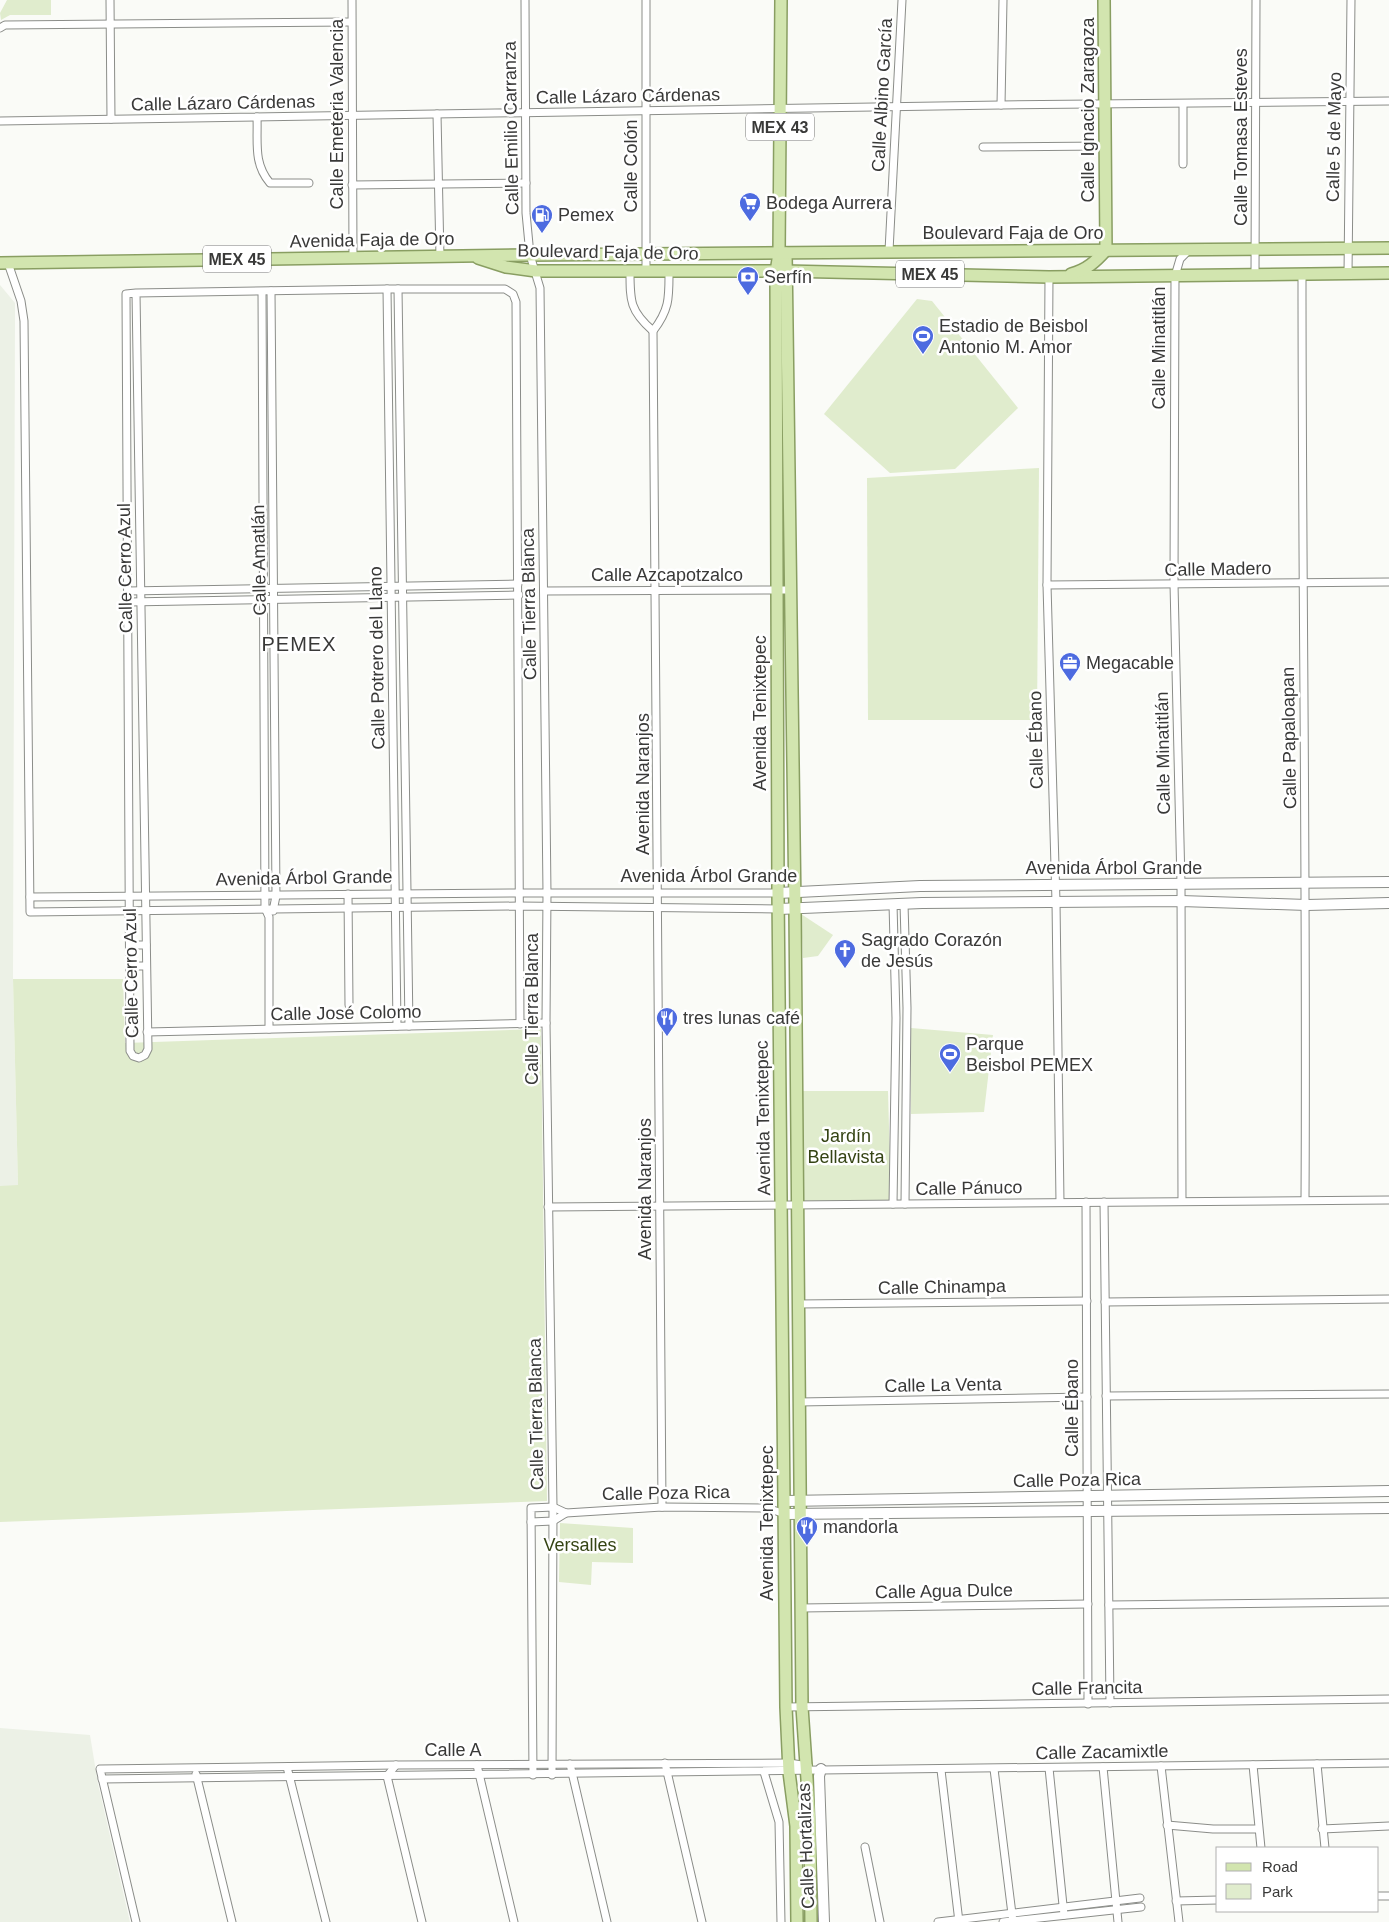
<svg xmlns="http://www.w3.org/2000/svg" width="1389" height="1922" viewBox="0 0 1389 1922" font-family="Helvetica,sans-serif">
<rect width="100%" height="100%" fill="#fafbf7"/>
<g fill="#ecf1e6">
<path d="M0,285l15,18v13l-2,663 5,207h-18z"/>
<path d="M0,1728l90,7 8,49 32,138h-130z"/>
</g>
<g fill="#e0eccd">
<path d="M7,0h44v15h-41l-9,5 -1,-7z"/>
<path d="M917,299l15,2 86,107 -63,61 -65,4 -66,-59z"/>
<path d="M1039,468l-2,252h-169l-1,-242z"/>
<path d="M801,914l32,21 -15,21 -15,2z"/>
<path d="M13,979h110l2,64 416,-14 6,472 -547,21v-336l18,-1z"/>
<path d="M911,1028l82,7 -9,77 -73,2z"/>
<path d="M803,1091h85l3,111h-89z"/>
<path d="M560,1523l73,5v35l-41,-1 -1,23 -32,-3z"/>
</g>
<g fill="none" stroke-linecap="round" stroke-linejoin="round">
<g stroke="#8b8d89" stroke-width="9">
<g id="street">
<path d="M110,0l1,119"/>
<path d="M352,0l1,258"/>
<path d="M525,0l1,213 4,42 10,33 7,605 -1,130 7,484 -1,268"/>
<path d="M0,28l5,-3 346,-3"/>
<path d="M1183,104v60"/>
<path d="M1001,105l2,-105"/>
<path d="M437,114l3,143"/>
<path d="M257,117c1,25 -4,46 13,66h39"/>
<path d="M0,121l1001,-16 388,-4"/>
<path d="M983,147l123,-1"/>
<path d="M352,185l174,-2"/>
<path d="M889,251l13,-251"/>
<path d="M8,263l13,38 3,20 6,591 489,-6 260,3"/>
<path d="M630,272c0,29 0,39 23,59"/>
<path d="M646,272v-272"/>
<path d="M1302,274c0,309 5,618 3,926"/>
<path d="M1348,274l3,-274"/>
<path d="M1255,275l1,-275"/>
<path d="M1049,277l-2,308 9,317 4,300"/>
<path d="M387,289l10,737"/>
<path d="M398,289l11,737"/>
<path d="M271,291l5,605 -3,15"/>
<path d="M262,292l3,616 4,9v112"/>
<path d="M136,293l12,756 -3,6 -6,3 -6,-2 -3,-5 -4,-757 10,-1 251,-4h118l8,5 3,8 4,722"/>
<path d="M1047,585l342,-3"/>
<path d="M128,591l390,-7"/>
<path d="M544,591l246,-1"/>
<path d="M128,602l391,-7"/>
<path d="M348,894l1,111"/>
<path d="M30,897l489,-4h259"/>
<path d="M904,904l3,104 -2,196"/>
<path d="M130,945h16"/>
<path d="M130,966h16"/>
<path d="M147,1032l399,-9"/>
<path d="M1182,1201l-1,-317 -7,-300 1,-308 5,-17 9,-9"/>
<path d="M1086,1202l2,502"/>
<path d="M1104,1202l6,501"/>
<path d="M893,1204l3,-186 -3,-114"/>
<path d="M548,1207l841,-7"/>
<path d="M1105,1302l284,-3"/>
<path d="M798,1304l289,-3"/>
<path d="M1106,1396l283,-2"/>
<path d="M799,1402l288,-5"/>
<path d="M662,1507l-9,-1176c17,-22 16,-34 16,-60"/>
<path d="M531,1522l22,-1 13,-8"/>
<path d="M1109,1605l280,-3"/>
<path d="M801,1608l287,-4"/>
<path d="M786,1707l603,-8"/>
<path d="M665,1763l37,159"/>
<path d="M570,1764l37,158"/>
<path d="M1317,1764l8,84"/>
<path d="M396,1765l-9,11 35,146"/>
<path d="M477,1765l37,157"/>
<path d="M1253,1765l8,83"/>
<path d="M1161,1766l18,156"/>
<path d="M287,1767l39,155"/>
<path d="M1103,1767l15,155"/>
<path d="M1049,1768l15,147"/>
<path d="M994,1769l19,153"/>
<path d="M941,1770l18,152"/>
<path d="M764,1772l15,50 2,100"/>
<path d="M196,1774l36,148"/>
<path d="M533,1775l-2,-267 22,-1 13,6 96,-6 105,1 18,6"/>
<path d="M102,1779l1287,-16"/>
<path d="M1167,1825l46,4h45"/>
<path d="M1322,1829l67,-3"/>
<path d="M865,1847l15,75"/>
<path d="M1378,1896h11"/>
<path d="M1176,1901l42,-1"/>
<path d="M136,1922l-36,-153 296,-4 393,-2 19,3"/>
<path d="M938,1922l202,-24"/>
<path d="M1003,1922l138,-15"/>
</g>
</g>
<g stroke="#8b8d89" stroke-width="12">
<g id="secondary">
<path d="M778,893l142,-7 469,-4"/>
<path d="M779,909l143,-6 259,-2 126,4 82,-2"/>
<path d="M785,1501l604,-10"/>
<path d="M785,1514l604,-6"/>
<path d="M821,1769l-2,7 5,146"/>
</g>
</g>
<g stroke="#899e62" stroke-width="14">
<g id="primary">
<path d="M781,0l-2,253 -3,19 2,621 8,814 3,65 7,54 1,96"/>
<path d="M786,253l9,656 7,798 8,115 1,100"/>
<path d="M478,258l28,9 30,4h249l264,6 340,-4"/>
<path d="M0,263l530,-8 859,-7"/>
<path d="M1071,274c16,-4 25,-13 35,-24l-2,-250"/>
</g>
</g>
<use href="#street" stroke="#fff" stroke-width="7"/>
<use href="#secondary" stroke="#fff" stroke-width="10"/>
<use href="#primary" stroke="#d2e5af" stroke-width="11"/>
</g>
<defs>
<g id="supermarket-pin" transform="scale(1.125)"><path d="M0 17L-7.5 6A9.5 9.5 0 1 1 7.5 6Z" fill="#4d6be0" stroke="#fff"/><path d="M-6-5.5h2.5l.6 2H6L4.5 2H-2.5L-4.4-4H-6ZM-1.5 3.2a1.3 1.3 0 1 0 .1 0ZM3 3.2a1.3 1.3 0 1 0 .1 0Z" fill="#fff"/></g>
<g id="fuel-pin" transform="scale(1.125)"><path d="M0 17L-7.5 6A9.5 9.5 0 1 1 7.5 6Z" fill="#4d6be0" stroke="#fff"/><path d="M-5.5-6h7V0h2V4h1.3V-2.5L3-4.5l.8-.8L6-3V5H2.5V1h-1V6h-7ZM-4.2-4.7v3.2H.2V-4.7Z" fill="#fff"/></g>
<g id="bank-pin" transform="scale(1.125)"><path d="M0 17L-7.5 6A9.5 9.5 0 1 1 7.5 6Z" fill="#4d6be0" stroke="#fff"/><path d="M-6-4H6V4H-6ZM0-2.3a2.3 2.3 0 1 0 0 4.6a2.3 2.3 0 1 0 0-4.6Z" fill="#fff"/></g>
<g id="stadium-pin" transform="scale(1.125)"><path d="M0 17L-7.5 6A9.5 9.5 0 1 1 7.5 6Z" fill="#4d6be0" stroke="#fff"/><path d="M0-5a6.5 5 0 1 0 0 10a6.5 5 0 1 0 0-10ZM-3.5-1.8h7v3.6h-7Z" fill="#fff"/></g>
<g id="office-pin" transform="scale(1.125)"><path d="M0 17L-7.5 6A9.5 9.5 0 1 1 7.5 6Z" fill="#4d6be0" stroke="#fff"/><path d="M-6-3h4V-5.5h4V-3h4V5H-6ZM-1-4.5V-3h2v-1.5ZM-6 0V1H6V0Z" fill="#fff"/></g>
<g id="church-pin" transform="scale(1.125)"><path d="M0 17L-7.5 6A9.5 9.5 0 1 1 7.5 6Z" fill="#4d6be0" stroke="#fff"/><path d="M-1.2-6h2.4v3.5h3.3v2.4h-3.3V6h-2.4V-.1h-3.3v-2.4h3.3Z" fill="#fff"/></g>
<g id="restaurant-pin" transform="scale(1.125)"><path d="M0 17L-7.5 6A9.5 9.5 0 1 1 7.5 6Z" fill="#4d6be0" stroke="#fff"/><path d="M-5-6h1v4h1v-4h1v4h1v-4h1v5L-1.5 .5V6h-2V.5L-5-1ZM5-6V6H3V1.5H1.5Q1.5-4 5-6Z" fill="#fff"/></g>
</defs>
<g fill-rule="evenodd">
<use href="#supermarket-pin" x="750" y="203"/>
<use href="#fuel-pin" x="542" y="215"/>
<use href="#bank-pin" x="748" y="277"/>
<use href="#stadium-pin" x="923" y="336"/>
<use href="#office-pin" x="1070" y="663"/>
<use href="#church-pin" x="845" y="950"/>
<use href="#restaurant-pin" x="667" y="1018"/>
<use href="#stadium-pin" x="950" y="1054"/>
<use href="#restaurant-pin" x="807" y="1527"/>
</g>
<g text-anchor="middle" stroke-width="5" stroke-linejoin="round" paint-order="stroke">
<g fill="#fff" stroke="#747474" stroke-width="1">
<rect x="746" y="113.5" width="68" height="27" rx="4"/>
<rect x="203" y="245.5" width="68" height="27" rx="4"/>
<rect x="896" y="260.5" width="68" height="27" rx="4"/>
</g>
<g font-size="16" font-weight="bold" fill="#393938">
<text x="780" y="133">MEX 43</text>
<text x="237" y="265">MEX 45</text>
<text x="930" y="280">MEX 45</text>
</g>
<g font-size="18" fill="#393938" stroke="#fff">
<text transform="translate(882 95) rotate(-87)" y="6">Calle Albino García</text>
<text transform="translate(628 96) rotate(-1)" y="6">Calle Lázaro Cárdenas</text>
<text transform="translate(223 103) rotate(-1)" y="6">Calle Lázaro Cárdenas</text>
<text transform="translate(1088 110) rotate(-90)" y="6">Calle Ignacio Zaragoza</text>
<text transform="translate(337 114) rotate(-90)" y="6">Calle Emeteria Valencia</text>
<text transform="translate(511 128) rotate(-91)" y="6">Calle Emilio Carranza</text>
<text transform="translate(1241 137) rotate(-90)" y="6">Calle Tomasa Esteves</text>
<text transform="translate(1334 137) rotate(-89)" y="6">Calle 5 de Mayo</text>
<text transform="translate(631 166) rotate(-90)" y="6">Calle Colón</text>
<text x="1013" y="239">Boulevard Faja de Oro</text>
<text transform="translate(372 240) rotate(-1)" y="6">Avenida Faja de Oro</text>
<text transform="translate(608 252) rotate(1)" y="6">Boulevard Faja de Oro</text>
<text transform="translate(1159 348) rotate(-90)" y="6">Calle Minatitlán</text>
<text transform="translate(259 560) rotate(-91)" y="6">Calle Amatlán</text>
<text transform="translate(125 568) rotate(-91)" y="6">Calle Cerro Azul</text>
<text transform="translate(1218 569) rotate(-1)" y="6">Calle Madero</text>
<text x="667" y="581">Calle Azcapotzalco</text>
<text transform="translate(529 604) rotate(-91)" y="6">Calle Tierra Blanca</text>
<text transform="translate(377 658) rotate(-91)" y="6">Calle Potrero del Llano</text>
<text transform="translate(760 713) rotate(-90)" y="6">Avenida Tenixtepec</text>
<text transform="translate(1289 738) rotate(-91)" y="6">Calle Papaloapan</text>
<text transform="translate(1036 740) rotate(-91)" y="6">Calle Ébano</text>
<text transform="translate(1163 753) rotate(-91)" y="6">Calle Minatitlán</text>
<text transform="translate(643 784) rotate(-90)" y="6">Avenida Naranjos</text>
<text x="1114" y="874">Avenida Árbol Grande</text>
<text x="709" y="882">Avenida Árbol Grande</text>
<text transform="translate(304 878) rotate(-1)" y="6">Avenida Árbol Grande</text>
<text transform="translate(131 973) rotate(-91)" y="6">Calle Cerro Azul</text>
<text transform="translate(532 1009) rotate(-90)" y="6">Calle Tierra Blanca</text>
<text transform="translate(346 1013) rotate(-1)" y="6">Calle José Colomo</text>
<text transform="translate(763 1118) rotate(-91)" y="6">Avenida Tenixtepec</text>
<text transform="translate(969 1188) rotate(-1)" y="6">Calle Pánuco</text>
<text transform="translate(645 1189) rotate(-90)" y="6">Avenida Naranjos</text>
<text transform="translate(942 1287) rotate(-1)" y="6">Calle Chinampa</text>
<text transform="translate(943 1385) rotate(-1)" y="6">Calle La Venta</text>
<text transform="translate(1072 1408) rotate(-90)" y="6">Calle Ébano</text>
<text transform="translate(536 1414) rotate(-91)" y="6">Calle Tierra Blanca</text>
<text transform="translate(1077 1480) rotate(-1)" y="6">Calle Poza Rica</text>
<text transform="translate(666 1493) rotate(-1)" y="6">Calle Poza Rica</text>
<text transform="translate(767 1523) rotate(-90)" y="6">Avenida Tenixtepec</text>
<text transform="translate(944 1591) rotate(-1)" y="6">Calle Agua Dulce</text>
<text transform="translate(1087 1688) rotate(-1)" y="6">Calle Francita</text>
<text x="453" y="1756">Calle A</text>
<text transform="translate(1102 1752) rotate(-1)" y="6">Calle Zacamixtle</text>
<text transform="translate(806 1846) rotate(-92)" y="6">Calle Hortalizas</text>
</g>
<g font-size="18" fill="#393938" stroke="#fff" text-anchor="start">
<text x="766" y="209">Bodega Aurrera</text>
<text x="558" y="221">Pemex</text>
<text x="764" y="283">Serfín</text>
<text x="939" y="332">Estadio de Beisbol<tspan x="939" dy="21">Antonio M. Amor</tspan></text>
<text x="1086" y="669">Megacable</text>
<text x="861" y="946">Sagrado Corazón<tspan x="861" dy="21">de Jesús</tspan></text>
<text x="683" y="1024">tres lunas café</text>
<text x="966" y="1050">Parque<tspan x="966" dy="21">Beisbol PEMEX</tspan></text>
<text x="823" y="1533">mandorla</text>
</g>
<g font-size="18" fill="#354414" stroke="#fff">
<text x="846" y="1142">Jardín<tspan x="846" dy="21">Bellavista</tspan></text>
<text x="580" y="1551">Versalles</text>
</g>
<g font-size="20" letter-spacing="1" fill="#393938" stroke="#fff">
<text x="299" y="651">PEMEX</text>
</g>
</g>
<rect x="1216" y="1847" width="162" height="65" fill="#ffffff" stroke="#b0b0af"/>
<rect x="1226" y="1863" width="25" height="8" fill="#d2e5af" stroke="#b0b0af"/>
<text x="1262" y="1872" font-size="15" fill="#393938">Road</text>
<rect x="1226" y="1884" width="25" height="15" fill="#e0eccd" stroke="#b0b0af"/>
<text x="1262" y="1897" font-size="15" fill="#393938">Park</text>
</svg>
